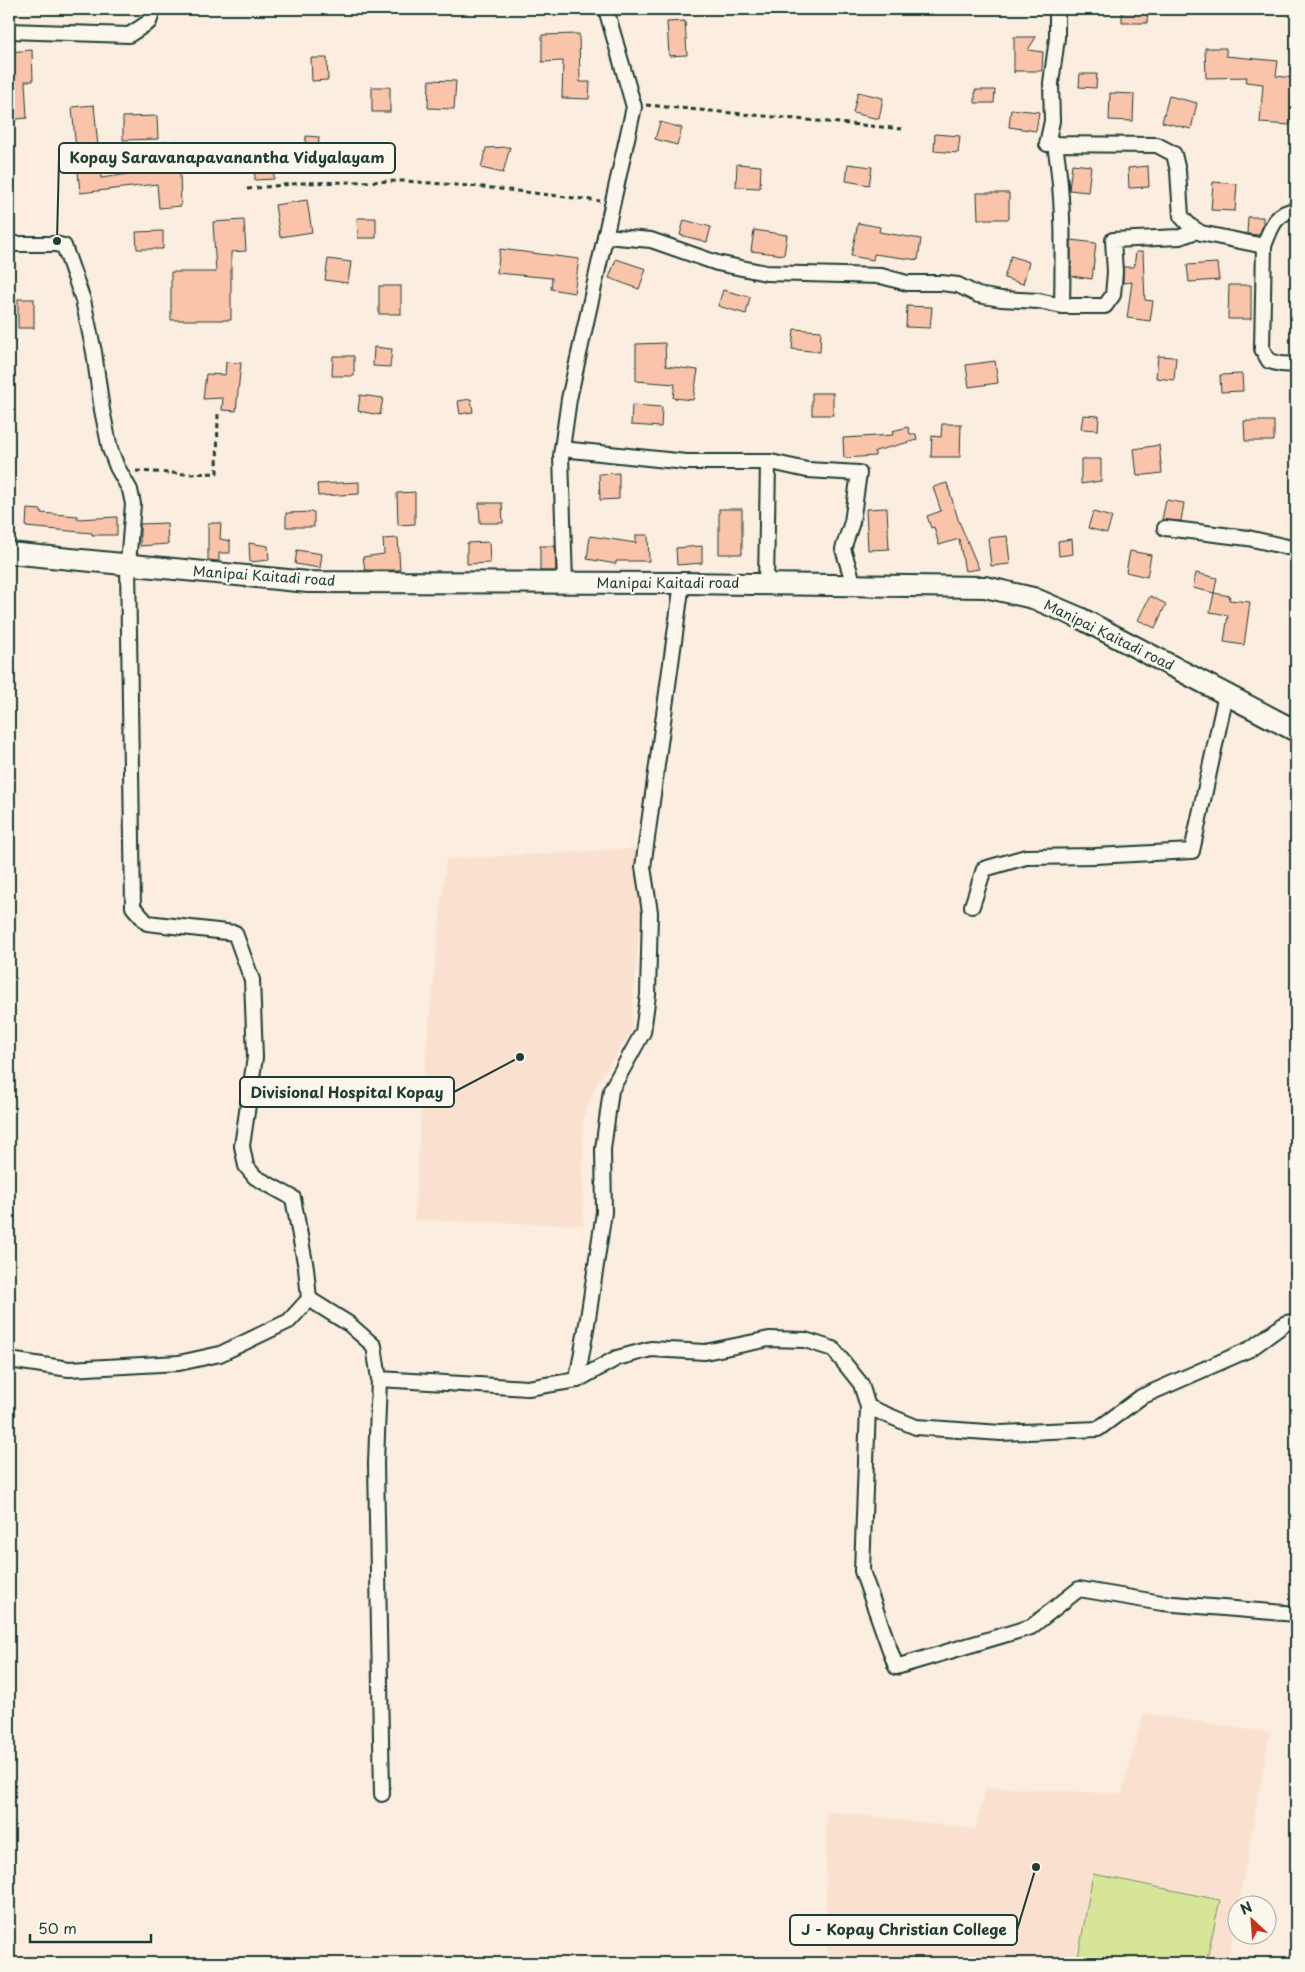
<svg xmlns="http://www.w3.org/2000/svg" width="1305" height="1972" viewBox="0 0 1305 1972" font-family="'Playpen Sans',sans-serif">
<rect width="100%" height="100%" fill="#fbeddf"/>
<filter id="ink" filterUnits="userSpaceOnUse"><feTurbulence type="fractalNoise" baseFrequency=".02" numOctaves="2"/><feDisplacementMap in="SourceGraphic" scale="10" xChannelSelector="R" yChannelSelector="G"/><feConvolveMatrix kernelMatrix="1 2 1 2 8 2 1 2 1" color-interpolation-filters="sRGB"/></filter>
<g filter="url(#ink)">
<g fill="#fae1cf">
<path d="M645,848l-14,184 -35,53 -13,36v104l-169,-5 9,-139 23,-222z"/>
<path d="M1144,1713l126,20 -42,230h-399l-3,-25v-127l149,18 11,-42 135,7z"/>
</g>
<path fill="#d7e599" stroke="#7b9166" d="M1093,1874l127,26 -14,63h-129z"/>
<g fill="#f9c4aa" stroke="#1f3d34">
<path d="M1122,9h26l-1,14h-25z"/>
<path d="M685,21l2,34 -18,1 -2,-34z"/>
<path d="M579,34l1,48h10l-1,17 -27,-1 1,-37 -21,1v-27z"/>
<path d="M1014,37h22l-8,13 15,2 -1,19h-27l-1,2z"/>
<path d="M1205,48h21v8l52,5 -2,15 17,2 -3,47 -30,-2 3,-39 -17,-2 1,-5 -41,1z"/>
<path d="M32,50l1,31h-8l2,37 -18,2v-28h3l-2,-40z"/>
<path d="M311,58h16l1,22 -16,1z"/>
<path d="M1080,74h17l-1,14 -17,-1z"/>
<path d="M429,80l27,1 -2,28 -26,-1z"/>
<rect x="372" y="87" width="18" height="25"/>
<path d="M975,90h20l-1,13h-19z"/>
<path d="M858,92l25,6 -4,21 -26,-6z"/>
<path d="M1110,93l24,1 -1,27 -24,-1z"/>
<path d="M1169,96l28,7 -6,26 -29,-7z"/>
<path d="M94,105l7,73 62,-9 -1,-27 17,-1 2,65 -22,2 -2,-24 -77,9 -8,-86z"/>
<path d="M1011,109l28,3 -3,19 -27,-4z"/>
<path d="M157,116l1,23 -35,1v-23z"/>
<path d="M660,122l22,6 -5,17 -22,-6z"/>
<path d="M935,134l25,2 -2,17 -24,-2z"/>
<path d="M306,136l13,1 -1,15 -13,-1z"/>
<path d="M510,147l-7,26 -22,-5 5,-20z"/>
<path d="M273,152l1,27 -19,1 -1,-27z"/>
<path d="M737,164l24,2 -1,22 -24,-1z"/>
<path d="M848,164l24,3 -3,18 -23,-4z"/>
<path d="M1072,164l19,2 -3,26 -19,-2z"/>
<path d="M1148,166l1,21 -20,1 -1,-20z"/>
<path d="M1213,182l24,2 -2,27 -24,-1z"/>
<path d="M977,193h32v26h-31z"/>
<path d="M307,200l5,32 -32,5 -5,-32z"/>
<path d="M1248,217h15v8l-4,10 -12,-1z"/>
<path d="M357,218h19v20h-18z"/>
<path d="M244,220l2,31 -15,1v68h-60v-48h45l-3,-50z"/>
<path d="M684,220l27,7 -4,15 -27,-7z"/>
<path d="M858,223l22,4 -1,5 42,7 -3,21 -44,-6 -1,6 -22,-4z"/>
<path d="M754,230l33,5 -3,20 -33,-4z"/>
<path d="M163,231v18h-26l-1,-17z"/>
<path d="M1071,240l25,3 -4,36 -21,-3z"/>
<path d="M500,249l79,10 -5,34 -23,-4 1,-11 -55,-5z"/>
<path d="M1136,252h7l2,48 8,1 -3,20 -23,-3 5,-36 -9,1v-16h11z"/>
<path d="M1011,256l18,6 -6,22 -19,-6z"/>
<path d="M328,259l23,3 -3,21 -23,-3z"/>
<path d="M616,259l30,10 -7,20 -30,-11z"/>
<path d="M1217,263l2,17 -30,2 -2,-17z"/>
<path d="M1229,285h22v34h-23z"/>
<rect x="379" y="286" width="22" height="28"/>
<path d="M723,290l27,7 -4,17 -28,-8z"/>
<rect x="18" y="299" width="16" height="29"/>
<path d="M907,306l25,1 -2,21 -24,-1z"/>
<path d="M794,329l27,2 -1,21 -28,-3z"/>
<path d="M665,343l1,23 32,4 -5,30 -20,-2 2,-14 -39,-3v-37z"/>
<path d="M374,347l18,2 -2,18 -17,-1z"/>
<path d="M333,356h21v20h-22z"/>
<path d="M1158,356l18,1 -2,23 -18,-2z"/>
<path d="M995,361l3,22 -29,4 -3,-22z"/>
<path d="M226,362l15,1 -5,48 -14,-1 1,-12 -20,1 3,-25 19,1z"/>
<path d="M1242,374l1,17 -22,1 -1,-17z"/>
<rect x="812" y="393" width="21" height="22"/>
<path d="M360,395l23,3 -3,17 -22,-4z"/>
<path d="M471,399l2,13 -13,2 -2,-13z"/>
<path d="M632,405l30,2 -1,20 -30,-2z"/>
<path d="M1083,415l16,1 -1,14 -17,-1z"/>
<path d="M1244,421h30v20h-29z"/>
<path d="M942,424h19l-1,33h-29l1,-21 9,1z"/>
<path d="M908,427l2,7h6l1,6 -42,11v5l-31,2 -1,-20 50,-3 -1,-4z"/>
<path d="M1159,445l3,28 -25,3 -3,-27z"/>
<path d="M1081,459h20v22l-20,3z"/>
<path d="M619,473v26l-19,1 -1,-26z"/>
<path d="M359,482v12l-41,2 -1,-12z"/>
<path d="M947,483l11,36 21,50 -14,2 -6,-32 -20,6 -5,-18 -3,1 -4,-12 14,-5 -8,-24z"/>
<path d="M415,492v32l-17,1 -1,-32z"/>
<path d="M1166,500l18,3 -3,18 -19,-1z"/>
<path d="M479,503h23l1,20h-23z"/>
<path d="M887,508l2,41 -21,1 -2,-41z"/>
<path d="M27,509l14,1v3l37,3 -1,3 40,-2v18h-25v-2l-66,-6z"/>
<rect x="719" y="509" width="23" height="45"/>
<path d="M314,512v15h-28v-14z"/>
<path d="M1093,512l19,5 -5,16 -19,-5z"/>
<path d="M167,523l1,21 -28,2v-22z"/>
<path d="M208,523h13l-1,16 10,2v12h-11v8l-11,-1z"/>
<path d="M636,535h12l1,26h-33v3l-29,-5 3,-23 46,7z"/>
<path d="M1007,536l3,28 -19,2 -3,-28z"/>
<path d="M398,538l2,32h-35l-2,-13 21,-3 -1,-15z"/>
<path d="M1072,539l1,15 -14,2 -1,-15z"/>
<path d="M489,542l1,21 -23,1v-21z"/>
<path d="M249,543l19,3 1,14 -19,2z"/>
<path d="M540,546h15l1,25h-16z"/>
<path d="M702,546v17l-25,2 -1,-17z"/>
<path d="M297,550l25,4 -2,14 -25,-4z"/>
<path d="M1130,551l21,4 -4,22 -21,-5z"/>
<path d="M1196,573l21,5 -3,15 -21,-5z"/>
<path d="M1214,593l16,3 -1,4 21,2 -6,43 -20,-3 4,-27 -18,-3z"/>
<path d="M1150,596l16,8 -11,24 -17,-8z"/>
</g>
<g fill="none" stroke-linecap="round" stroke-linejoin="round">
<g stroke="#1f3d34" stroke-width="18">
<g id="minor">
<path d="M1057,9v29l-6,45 1,38 -5,23 110,1 17,9 4,17 3,45 9,10 11,7 63,13"/>
<path d="M9,31l120,4 20,-13 4,-13"/>
<path d="M1055,144c9,54 8,107 7,162"/>
<path d="M1296,211c-20,-1 -26,19 -32,35l-2,103 7,12 12,3 15,1"/>
<path d="M605,236l46,4 66,23 49,10 115,3 26,7h34l17,2 20,10 23,4 38,2 23,5h43l8,-11 2,-23 -2,-32 67,-3 17,-6"/>
<path d="M9,244h46l9,2 19,54 11,52 8,58 8,39 7,18 13,23 3,14 -5,60 5,343 14,16 88,10 17,47 3,77 -13,89 4,20 9,11 38,21 13,70 3,31 -20,22 -69,33 -41,9 -110,6 -60,-9"/>
<path d="M562,449l124,13h85l36,8 52,3 -7,49 -9,27 11,36"/>
<path d="M1165,528l83,10 48,11"/>
<path d="M565,583l-4,-127 8,-57 65,-292 -28,-98"/>
<path d="M766,584l2,-122"/>
<path d="M972,906l12,-37 42,-12 69,-1 97,-5 34,-157"/>
<path d="M309,1299l40,25 25,22 5,33 -3,84 6,331"/>
<path d="M379,1379l149,9 49,-8 40,-22 34,-9 54,3 64,-13 36,1 28,9 28,35 7,23 48,20 85,6 97,-4 43,-32 109,-48 36,-26 10,-2"/>
<path d="M577,1380l11,-62 16,-106 -1,-63 8,-59 32,-58 5,-37 2,-83 -7,-45 39,-284"/>
<path d="M868,1407l-6,164 34,96 135,-40 48,-38 83,14 134,11"/>
</g>
</g>
<g stroke="#1f3d34" stroke-width="24">
<path id="secondary" d="M9,553l299,29 374,1 303,4 48,11 47,20 216,113"/>
</g>
<g stroke="#1f3d34" stroke-width="3" stroke-dasharray="5 4" stroke-linecap="butt">
<path d="M646,105l257,24"/>
<path d="M247,189l55,-6 102,-2 79,6 117,14"/>
<path d="M136,471l51,3 30,-1 1,-61"/>
</g>
<use href="#minor" stroke="#fbf7ec" stroke-width="14"/>
<use href="#secondary" stroke="#fbf7ec" stroke-width="20"/>
</g>
</g>
<g text-anchor="middle" stroke-width="4.5" stroke-linejoin="round" paint-order="stroke">
<g font-size="14" fill="#1f3d34" stroke="#fbf7ec">
<text transform="translate(264 576) rotate(4)" y="5">Manipai Kaitadi road</text>
<text x="668" y="588">Manipai Kaitadi road</text>
<text transform="translate(1109 635) rotate(26)" y="5">Manipai Kaitadi road</text>
</g>
</g>
<path fill="none" stroke="#1f3d34" stroke-width="2" d="M57 241L59 158M520 1057L454 1092M1036 1867L1017 1930"/>
<g fill="#1f3d34" stroke="#fbf7ec" stroke-width="2">
<circle cx="57" cy="241" r="5"/>
<circle cx="520" cy="1057" r="5"/>
<circle cx="1036" cy="1867" r="5"/>
</g>
<g fill="#fbf7ec" stroke="#1f3d34" stroke-width="2">
<rect x="59" y="143" width="336" height="30" rx="5"/>
<rect x="240" y="1077" width="214" height="30" rx="5"/>
<rect x="790" y="1915" width="227" height="30" rx="5"/>
</g>
<g font-size="15" text-anchor="middle" font-weight="bold" fill="#1f3d34">
<text x="227" y="163">Kopay Saravanapavanantha Vidyalayam</text>
<text x="347" y="1098">Divisional Hospital Kopay</text>
<text x="904" y="1935">J - Kopay Christian College</text>
</g>
<rect width="1305" height="1972" fill="none" stroke="#fbf7ec" stroke-width="30"/>
<rect x="15" y="15" width="1275" height="1942" fill="none" stroke="#1f3d34" stroke-width="2" filter="url(#ink)"/>
<g transform="translate(1252 1920) rotate(334)"><circle r="24" fill="#fbf7ec" stroke="#a3ada2"/>
<path d="M0-4L9 19L0 12L-9 19Z" fill="#c8321e"/>
<text y="-8" font-size="14" font-weight="bold" text-anchor="middle" fill="#1f3d34">N</text>
</g>
<path d="M30 1934v8h121v-8" fill="none" stroke="#1f3d34" stroke-width="2.5"/>
<text x="38" y="1934" font-size="15" fill="#1f3d34" stroke="#fbf7ec" stroke-width="4" paint-order="stroke">50 m</text>
</svg>
